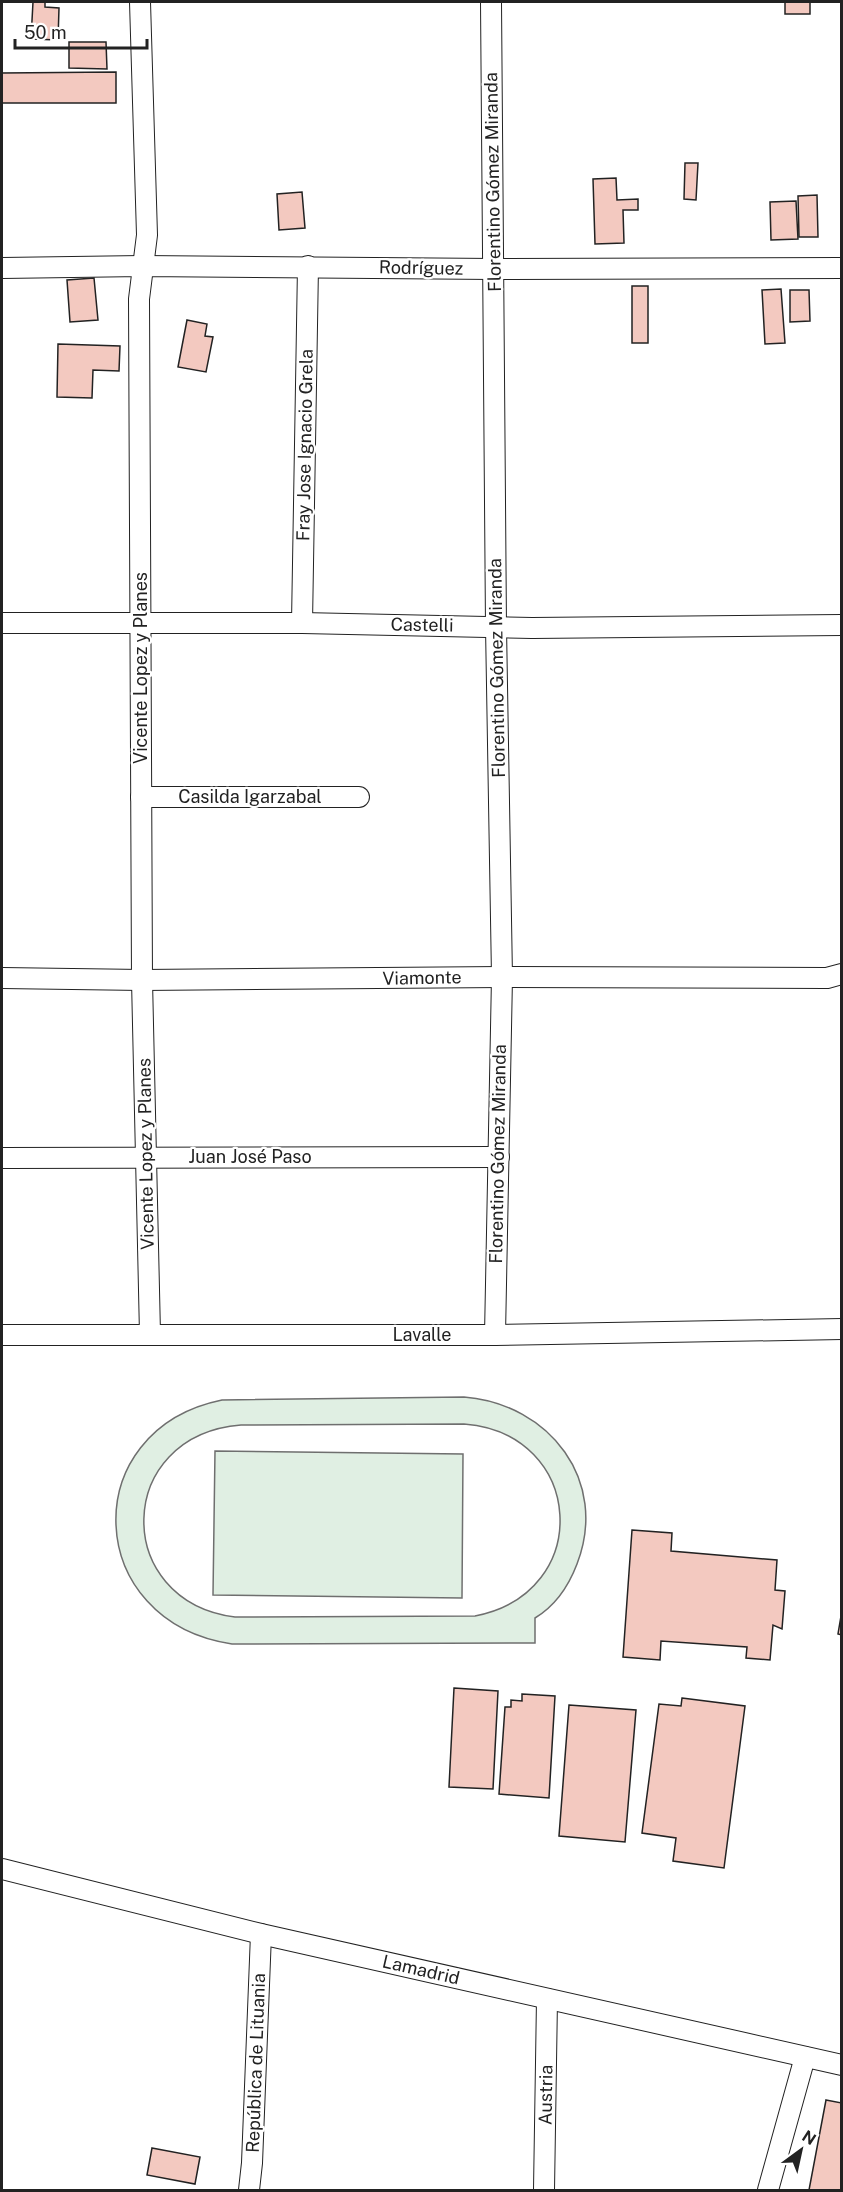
<svg xmlns="http://www.w3.org/2000/svg" width="843" height="2192" viewBox="0 0 843 2192" font-family="'Public Sans',sans-serif">
<rect width="100%" height="100%" fill="#fff"/>
<g fill="#e0efe3" stroke="#6f6f6f" stroke-width="1.5" fill-rule="evenodd">
<path d="M464,1397c86,7 145,84 113,167 -8,21 -22,42 -42,54v25l-303,1c-149,-22 -157,-214 -10,-244zM464,1424c121,9 131,169 11,192l-240,1c-124,-16 -121,-182 6,-192z"/>
<path d="M215,1451l248,3 -1,144 -249,-3z"/>
</g>
<g fill="#f3c9c0" stroke="#222" stroke-width="1.5">
<path d="M33,2h12v5l14,1 -1,32 -27,-1z"/>
<rect x="785" y="2" width="25" height="12"/>
<path d="M69,42h37l1,27 -38,-1z"/>
<path d="M116,72v31h-114v-30z"/>
<path d="M685,163h13l-2,37 -12,-1z"/>
<path d="M616,178l1,22 21,-1v11h-15l1,33 -29,1 -2,-65z"/>
<path d="M302,192l3,36 -26,2 -2,-36z"/>
<path d="M817,195l1,42h-19l-1,-41z"/>
<path d="M796,201l2,38 -27,1 -1,-38z"/>
<path d="M94,278l4,42 -28,2 -3,-42z"/>
<rect x="632" y="286" width="16" height="57"/>
<path d="M781,289l4,54 -20,1 -3,-54z"/>
<path d="M790,290h19l1,31 -20,1z"/>
<path d="M187,320l20,4 -2,12 8,1 -7,35 -28,-5z"/>
<path d="M58,344l62,2 -1,25 -26,-1 -1,28 -35,-1z"/>
<path d="M632,1530l40,3 -1,18 106,9 -2,30 10,1 -3,38 -9,-4 -3,35 -24,-2 1,-11 -86,-6 -1,19 -37,-3z"/>
<path d="M842,1610v25l-4,-1z"/>
<path d="M454,1688l44,3 -5,98 -44,-2z"/>
<path d="M522,1694l33,2 -6,102 -50,-4 6,-87h6v-7l11,1z"/>
<path d="M682,1698l63,8 -21,162 -51,-7 3,-23 -34,-5 17,-129 22,2z"/>
<path d="M569,1705l67,5 -11,132 -66,-6z"/>
<path d="M826,2100l16,3v87h-33z"/>
<path d="M152,2148l48,9 -5,27 -48,-9z"/>
</g>
<g fill="none" stroke-linecap="round" stroke-linejoin="round">
<g stroke="#222" stroke-width="22">
<g id="minor">
<path d="M140,2l7,233 -8,64 3,681 8,354"/>
<path d="M491,2l5,625 6,350 -7,358"/>
<path d="M2,268l140,-2 352,3 348,-1"/>
<path d="M2,623h300l230,5 310,-3"/>
<path d="M302,623l6,-357"/>
<path d="M141,797h218"/>
<path d="M2,978l140,2 360,-3 325,1 15,-4"/>
<path d="M2,1158l497,-1"/>
<path d="M2,1335h493l347,-6"/>
<path d="M2,1869l259,65 581,131"/>
<path d="M249,2190l3,-27 9,-229"/>
<path d="M544,2190l3,-191"/>
<path d="M768,2190l37,-133"/>
</g>
</g>
<use href="#minor" stroke="#fff" stroke-width="20"/>
</g>
<g text-anchor="middle" stroke-width="4.5" stroke-linejoin="round" paint-order="stroke">
<g font-size="18" fill="#222" stroke="#fff">
<text transform="translate(493 182) rotate(-91)" y="6">Florentino Gómez Miranda</text>
<text transform="translate(421 268) rotate(1)" y="6">Rodríguez</text>
<text transform="translate(305 445) rotate(-89)" y="6">Fray Jose Ignacio Grela</text>
<text transform="translate(422 625) rotate(1)" y="6">Castelli</text>
<text transform="translate(141 668) rotate(-90)" y="6">Vicente Lopez y Planes</text>
<text transform="translate(497 668) rotate(-91)" y="6">Florentino Gómez Miranda</text>
<text x="250" y="803">Casilda Igarzabal</text>
<text transform="translate(422 978) rotate(-1)" y="6">Viamonte</text>
<text transform="translate(146 1154) rotate(-91)" y="6">Vicente Lopez y Planes</text>
<text transform="translate(498 1154) rotate(-89)" y="6">Florentino Gómez Miranda</text>
<text x="250" y="1163">Juan José Paso</text>
<text x="422" y="1341">Lavalle</text>
<text transform="translate(421 1970) rotate(13)" y="6">Lamadrid</text>
<text transform="translate(256 2063) rotate(-88)" y="6">República de Lituania</text>
<text transform="translate(546 2095) rotate(-89)" y="6">Austria</text>
</g>
</g>
<rect width="843" height="2192" fill="none" stroke="#222222" stroke-width="6"/>
<g transform="translate(801 2150) rotate(33)" stroke="#ffffff" stroke-width="4.5" paint-order="stroke">
<path d="M0-4.5L10 22L0 15L-10 22Z" fill="#222222"/>
<text y="-9" font-size="16" font-weight="bold" text-anchor="middle" fill="#222222">N</text>
</g>
<path d="M15 39v9h132v-9" fill="none" stroke="#222222" stroke-width="3"/>
<text x="24" y="39" font-size="18" fill="#222222" stroke="#ffffff" stroke-width="4.5" paint-order="stroke">50 m</text>
</svg>
